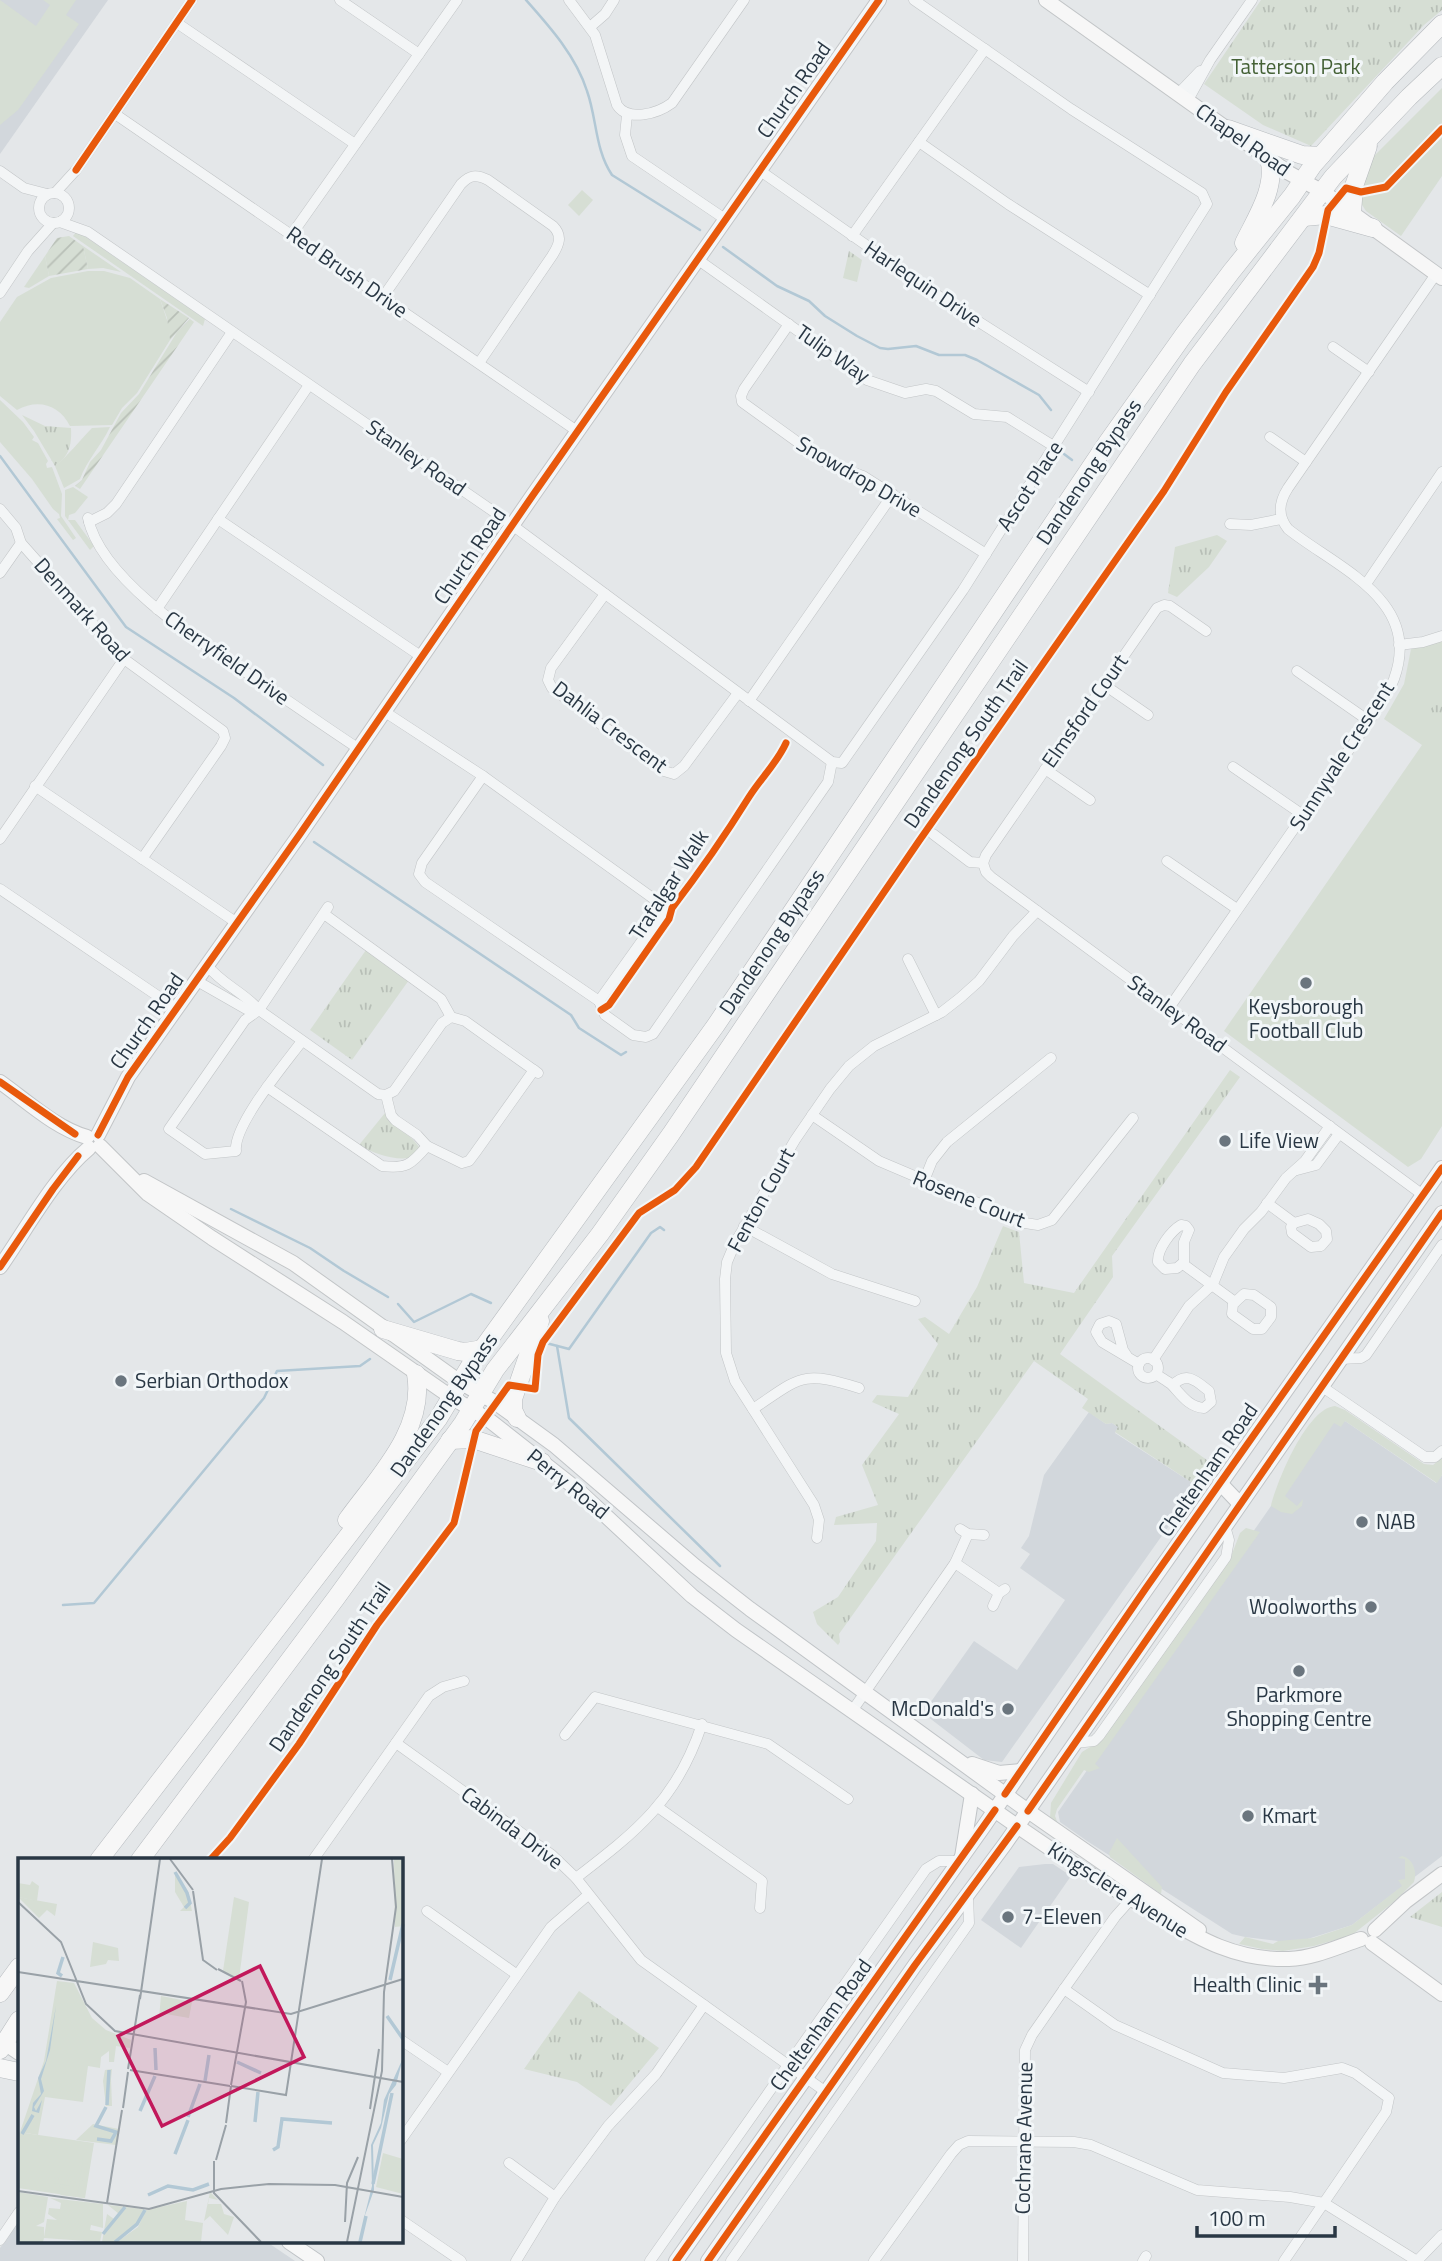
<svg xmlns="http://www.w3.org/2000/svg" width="1442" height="2261" viewBox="0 0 1442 2261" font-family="'Titillium Web',sans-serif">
<defs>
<pattern id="park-tufts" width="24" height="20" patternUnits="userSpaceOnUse" patternTransform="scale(1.75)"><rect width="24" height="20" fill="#d6ded4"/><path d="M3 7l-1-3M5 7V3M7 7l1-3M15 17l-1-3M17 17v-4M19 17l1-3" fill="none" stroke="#b8bfb7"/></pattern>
<pattern id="garden-furrows" width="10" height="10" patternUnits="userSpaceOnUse" patternTransform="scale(1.75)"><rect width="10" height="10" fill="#d6ded4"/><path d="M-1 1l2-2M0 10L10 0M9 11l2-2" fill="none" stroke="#b8bfb7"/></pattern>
</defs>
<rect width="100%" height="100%" fill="#e4e7e9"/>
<g fill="#d2d7dc">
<path d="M0,0h108l-108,154z"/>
<path d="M1089,1412l17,12 6,-1 6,4 -3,6 82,53 -195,276 -18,-2 -61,-47 51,-72 43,29 48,-70 -45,-32 10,-14 -9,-6 8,-12 15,-61z"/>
<path d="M1345,1421l91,62 6,-8v381l-90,69 -57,18 -50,-6 -13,-3 -145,-93 -27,-19 -2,-10 213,-306 13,-10 50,-74z"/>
<path d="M1045,1864h8l18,12 -50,72 -40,-28 38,-53z"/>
<path d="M19,2221v21h248l28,19h-295v-13z"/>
</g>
<g fill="#d6ded4">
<path d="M0,0l36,26 14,-21 -7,-5h33l-10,15 13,9 -61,86 -18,15z"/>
<path d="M1442,88v88l-41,60 -35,-25 -9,-14 16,-40z"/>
<path d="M582,190l11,10 -14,16 -11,-11z"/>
<path d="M77,231l128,88 -2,7 -130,-90z"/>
<path d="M83,246l38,26 -18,-4 -15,1z"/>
<path d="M45,256l4,20 -20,12 -5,-1z"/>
<path d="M88,271h16l26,7 30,21 9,27 1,14 -33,53 -15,15 -10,17 -42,1c-10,-21 -32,-28 -53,-16l-17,-14v-74l17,-25 34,-19z"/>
<path d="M0,400l23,22 11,15 -2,3 6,3 10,18 -2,3 1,4 5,-1 10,27 -1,22 15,22 -3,2 -16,-21 3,-1 -1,-4 -6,-5 -21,-30 -32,-37z"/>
<path d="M110,427c-9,19 -23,33 -30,52l-16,9 -9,-22c11,-8 26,-27 37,-38z"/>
<path d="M73,487l15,10 -13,16 -6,2 -1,5h7l19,26 -4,4 -25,-34v-26z"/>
<path d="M1442,641v485l-21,33 -13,8 -184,-136 198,-286 -38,-26 20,-35 7,-35z"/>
<path d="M1335,1406l10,4 79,54 9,1 9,-7v17l-5,8 -92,-62 -4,6 -7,-4 -49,73 12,10 6,-7 -1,7 -10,8 -11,-2 -10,-6c6,-25 36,-98 64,-100z"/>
<path d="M1246,1528l14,4 -165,232 5,4 -11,4 -5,-2 -27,39 -2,7 3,8 -8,-6 1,-15 31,-51 21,-13 127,-180 10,-26z"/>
<path d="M1117,1838l45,49 -1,7 -51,-37 -1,-4z"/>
<path d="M1402,1856c12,3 15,16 12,26l-19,19 -43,34 -38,11 -31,5 -21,-2 -23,-5 6,-7 28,7 5,-3 35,-3 39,-13 50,-39 -4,-6 7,-1v-20l-7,-1z"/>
</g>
<g fill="url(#park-tufts)">
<path d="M1261,0h181v10l-18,15 -113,121 -48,-21 -59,-41z"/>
<path d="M849,251l13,9 -5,22 -14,-4z"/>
<path d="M22,415l23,11 26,2c1,17 -2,29 -16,38l-21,-35z"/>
<path d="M1217,535l10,6 -18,26 -32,30 -9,-4 7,-46z"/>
<path d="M1442,693v31l-8,2 -10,-7z"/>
<path d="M366,950l43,30 -57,80 -42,-30z"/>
<path d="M1230,1070l10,7 -128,179 1,21 -53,77 151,109 -14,23 -82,-54 3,-5 -6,-4 -6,1 -24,-16 6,-9 -54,-38 -195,273 1,8 -2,3 -21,-21 -4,-12 25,-15 38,-56 1,-18 -43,2 2,-8 42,-12 -16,-40 37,-51 -27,-12 5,-7 31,2 30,-53 -20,-25 7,-2 24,17 28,-47 26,-61 16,6 5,51 50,10z"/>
<path d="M385,1113c9,18 23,17 34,34l-3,9c-16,7 -42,-2 -57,-11z"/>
<path d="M1442,1892v35l-32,-10z"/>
<path d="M579,1991l80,57 -48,58 -34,-24 -53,-13z"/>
</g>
<g fill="url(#garden-furrows)">
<path d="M69,236l14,10 5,23 -39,7 -4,-20 12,-18z"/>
<path d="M160,299l29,19 -19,22 -3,-22z"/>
<path d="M190,319l4,3 -114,167 -5,-3 7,-6 8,-18 11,-12 20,-37 18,-19 38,-62z"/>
</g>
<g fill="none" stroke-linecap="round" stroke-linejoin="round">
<g stroke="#b2c8d5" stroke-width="2.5">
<path d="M526,0c24,27 50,56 61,91 10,28 8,59 25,84l88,55"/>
<path d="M723,247l54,39 32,15 16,15 32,20 23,12 8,1 28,-3 23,9h26l12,5 62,35 12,15"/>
<path d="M1064,454l8,6"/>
<path d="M0,456l126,171 108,71 89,67"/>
<path d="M314,842l257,173 8,13 42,27 5,-3"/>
<path d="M231,1209l79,39 34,23 44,26"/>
<path d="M398,1304l16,18 57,-28 20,9"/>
<path d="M546,1343l23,6 82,-116 9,-6 4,3"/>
<path d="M557,1346l12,72 151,148"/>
<path d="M63,1605l31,-2 170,-205 13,-27 83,-5 10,-7"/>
</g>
<g stroke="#c2c5c7" stroke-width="11">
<g id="street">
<path d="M340,0l79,54"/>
<path d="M569,0l26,35 22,70c11,17 40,9 55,-2l72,-103"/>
<path d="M177,23l178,121"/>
<path d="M590,27l15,-13 9,-14"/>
<path d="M1178,94l22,-23"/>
<path d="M1188,100l22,-40 42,-60"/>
<path d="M115,114l462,317"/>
<path d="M627,115l-2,20 7,21 93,63"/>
<path d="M919,142l89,62 142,91"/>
<path d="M759,170l184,129 146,93"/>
<path d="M0,171l24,17 23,6"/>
<circle cx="54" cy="208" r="15"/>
<path d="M55,193l21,-23 116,-170"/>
<path d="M60,222l28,10 412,284 332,246 10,1 121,-173 244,-386 -5,-11 -131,-84 -157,-109"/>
<path d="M292,234l165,-234"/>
<path d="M852,236l133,-187"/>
<path d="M697,259l170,121 38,13 21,-4 10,2 38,23 33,3 48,30"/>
<path d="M0,293l28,-42 25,-28"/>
<path d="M383,297l78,-113c9,-9 15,-10 27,-4l65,46c10,10 6,19 -1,30l-73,107"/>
<path d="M789,324l-45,65 -3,7 1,6 86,62 35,12 123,78"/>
<path d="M1333,347l36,25"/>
<path d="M1270,437l36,25"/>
<path d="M0,509l16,19 5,15 103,116 99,72 2,7 -4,8 -79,113"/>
<path d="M88,518c13,63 117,127 168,161 34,23 68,47 103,70"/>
<path d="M218,519l204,138"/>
<path d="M89,522l18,-9 9,-9 116,-172"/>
<path d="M1230,524l21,1 30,-6"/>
<path d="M0,573l21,-30"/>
<path d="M1366,584l76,-112"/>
<path d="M605,594l-54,74 -3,12 4,8 112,83 10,3 10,-8 54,-73"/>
<path d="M157,609l152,-224"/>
<path d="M1399,645l24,-3 19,-6"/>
<path d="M1297,671l72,50"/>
<path d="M1103,684l45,31"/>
<path d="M749,701l144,-207"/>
<path d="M385,712l98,64 178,128 1,7 -3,6 -60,84"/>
<path d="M1233,767l70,48"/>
<path d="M1045,769l45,31"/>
<path d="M483,776l-61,87 -3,11 6,8 174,119"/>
<path d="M35,786l202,137"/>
<path d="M933,834l37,28 13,1"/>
<path d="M0,839l124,-180"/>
<path d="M1167,861l70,48"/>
<path d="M983,863l3,9 5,5 432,318"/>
<path d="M983,863l3,-8 171,-247 7,-3 6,1 36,25"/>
<path d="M0,889l177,120"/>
<path d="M324,914l117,85 10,18"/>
<path d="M908,959l28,56"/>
<path d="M207,965c14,19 37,27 52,45l119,84 8,1 8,-4 48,-68 9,-6 14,4 73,52"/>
<path d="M197,981l49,28 13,1"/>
<path d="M599,1001l6,14 28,20 13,2 7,-3 175,-252 4,-20"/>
<path d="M1169,1008l200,-287c9,-13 19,-27 25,-42 29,-79 -57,-111 -106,-150 -11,-14 -9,-27 0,-41l148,-214"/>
<path d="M302,1041c-17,23 -69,84 -66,110l-31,3 -36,-25 76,-109 14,-10 69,-103"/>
<path d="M267,1087l115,79c24,3 29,-1 45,-20"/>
<path d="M386,1095l5,20 4,5 22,15 10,11 35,17 7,-2 6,-8 59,-83"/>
<path d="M812,1115l67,46 146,62 13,2 14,-5 81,-102"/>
<path d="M1297,1170l19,-5 23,-31"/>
<path d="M924,1181l8,-20 15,-19 104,-84"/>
<path d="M1267,1203l27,20"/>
<path d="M1308,1219l11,5 7,7 1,8 -6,7 -10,1 -19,-14 -1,-6 3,-4z"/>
<path d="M1181,1225l5,1 3,4 -5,12v20l-7,6 -12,1 -7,-7c-1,-13 13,-31 23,-37z"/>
<path d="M744,1226l88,48 83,27"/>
<path d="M1183,1264l52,38"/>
<path d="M1244,1294l10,1 17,12v10l-9,12h-9l-21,-15 1,-10z"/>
<path d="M1127,1356l-4,-6 -7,-26 -7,-3 -9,3 -4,8 6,10 37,22"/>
<circle cx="1148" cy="1368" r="10"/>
<path d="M1340,1359l21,-1 5,-3 76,-110"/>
<path d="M1153,1360l36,-54 24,-22 11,-27 20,-28 17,-17 25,-34 19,-17 25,-35"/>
<path d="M1156,1374c4,3 11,7 15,10 9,9 17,23 33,24l7,-6 -2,-11c-13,-10 -22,-20 -36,-6"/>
<path d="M1321,1386l104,71h10l7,-6"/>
<path d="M753,1409c48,-32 48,-39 106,-21"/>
<path d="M960,1529l8,5 16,1"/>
<path d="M817,1538l2,-18 -5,-15 -79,-124 -9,-28 -1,-74 2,-17 8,-19 60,-103 35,-51 19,-23 25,-20 68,-34 18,-14 19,-17 34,-45 24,-25"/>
<path d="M955,1563l44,30"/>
<path d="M993,1606l6,-13 6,-4"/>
<path d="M852,1711l103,-148 13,-29"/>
<path d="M565,1735l30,-38 173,47 80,55"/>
<path d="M396,1743l156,112 24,23 65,82 185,132"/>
<path d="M1075,1743l19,-2 5,-5 127,-179 3,-17 -4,-14"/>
<path d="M659,1808l103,73 -2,27"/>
<path d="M313,1860l116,-164 14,-9 21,-6"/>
<path d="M576,1878c61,-47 101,-78 126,-154"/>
<path d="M427,1911l89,63"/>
<path d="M1064,1989l51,36 108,48 61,5 58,-10 13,5 34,25 -3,14 -102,149"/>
<path d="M401,2040l47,32"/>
<path d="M401,2140l150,-213 37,-32"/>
<path d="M509,2163l46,34"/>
<path d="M401,2220l60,41"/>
<path d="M0,2240l19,-28"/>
<path d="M516,2261l39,-64 53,-71 48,-52 48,-69"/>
<path d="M650,2261l276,-392 13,-8h21"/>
<path d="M731,2261l238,-338 -1,-28"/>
<path d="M874,2261l77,-107 8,-9 9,-4 106,1 17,3 106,45 93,7 34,6 93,58"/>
<path d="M1023,2261l2,-211 7,-15 32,-46 51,-72 16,-18"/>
<path d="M1143,2261l3,-5"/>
<path d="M1417,2261l25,-26"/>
</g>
</g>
<g stroke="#c2c5c7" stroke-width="16">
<g id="secondary">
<path d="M1046,0l243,173 34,19 119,86"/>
<path d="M0,1082c27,19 55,46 87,55"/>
<path d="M98,1135l30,-58 172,-243 233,-339 346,-495"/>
<path d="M100,1146l48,48 64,44 131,84 108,75"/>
<path d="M144,1181l149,82 167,119"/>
<path d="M0,1267c26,-37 54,-90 89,-119"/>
<path d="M1028,1811l171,119"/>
<path d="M1017,1826c40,28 81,54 123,78 49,28 89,57 149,55 25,-1 48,-12 72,-20"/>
<path d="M1375,1930l31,-29 36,-27"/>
<path d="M1372,1943l70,51"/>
</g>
</g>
<g stroke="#c0c4c7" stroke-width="16">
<g id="primary">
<path d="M460,1382l36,21 58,42 141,121 55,43 278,202"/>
<path d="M451,1397l38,23 89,70 114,106 44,34 281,196"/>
<path d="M1220,1483l20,21"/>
<path d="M972,1764l27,9 21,-2"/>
<path d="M962,1857l10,-63"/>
<path d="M0,2040l19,13"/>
<path d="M289,2242l28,19"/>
<path d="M676,2261l308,-435 128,-188 330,-470"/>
<path d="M708,2261l207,-296 90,-121 437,-631"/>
</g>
</g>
<g stroke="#b6babe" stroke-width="19">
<g id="highway">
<path d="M1228,129l74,26 19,1"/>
<path d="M1352,213l2,-27 14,-40"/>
<path d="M1304,217l22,-2 47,13"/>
<path d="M1244,243c12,-25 33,-56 25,-84"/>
<path d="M383,1329l75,22 7,1 18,-3"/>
<path d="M517,1418l-4,-8v-11l27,-78"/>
<path d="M450,1440l23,-1 69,23"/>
<path d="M347,1520c30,-42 79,-90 69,-146"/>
<path d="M99,1860l339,-441 32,-53 246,-341 391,-582 76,-107 48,-64 61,-76 21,-31 72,-83 57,-58"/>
<path d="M140,1860l196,-262 127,-175 32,-53 105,-136 71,-100 521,-770 141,-187 76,-80 33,-31"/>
<path d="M0,1993l19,-26"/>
<path d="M0,2050l19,-30"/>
<path d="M0,2068l19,4"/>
</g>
</g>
<use href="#street" stroke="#f3f5f6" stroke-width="10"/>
<use href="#secondary" stroke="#f7f7f7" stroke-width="14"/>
<use href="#primary" stroke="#f7f7f7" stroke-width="14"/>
<use href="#highway" stroke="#f7f7f7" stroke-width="18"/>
<g stroke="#f2f6f8" stroke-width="11">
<g id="cycleway">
<path d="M76,170l116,-170"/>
<path d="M601,1010l8,-5 60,-86 3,-11c27,-35 54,-74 77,-111 12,-19 28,-34 37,-54"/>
<path d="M0,1082l75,52"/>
<path d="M98,1135l30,-58 172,-243 233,-339 346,-495"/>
<path d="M0,1267l53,-78 25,-33"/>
<path d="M1005,1794l141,-206 296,-420"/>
<path d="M1028,1811l414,-598"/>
<path d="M210,1860l20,-22 69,-94 78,-119 77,-102 22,-92 33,-46 26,4 3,-34 5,-13 96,-129 36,-23 21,-23 223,-326 245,-350 62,-99 87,-125 6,-14 9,-43 18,-22 15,4 25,-5 56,-58"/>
<path d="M676,2261l319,-451"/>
<path d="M708,2261l207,-296 102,-139"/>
</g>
</g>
<use href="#cycleway" stroke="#e8590c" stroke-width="7"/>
</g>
<g fill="#6a757e" stroke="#f2f6f8" stroke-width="2.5">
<circle cx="1306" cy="983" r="7"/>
<circle cx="1225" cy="1141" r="7"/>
<circle cx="121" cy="1381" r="7"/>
<circle cx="1362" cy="1522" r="7"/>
<circle cx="1371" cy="1607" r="7"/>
<circle cx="1299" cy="1671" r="7"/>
<circle cx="1008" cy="1709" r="7"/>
<circle cx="1248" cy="1816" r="7"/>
<circle cx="1008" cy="1917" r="7"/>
<path d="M1314.5 1974.5h7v7h7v7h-7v7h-7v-7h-7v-7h7z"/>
</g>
<g text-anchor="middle" stroke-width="6" stroke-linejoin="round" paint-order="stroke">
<g font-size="21" fill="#446136" stroke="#f2f6f8">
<text x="1296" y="74">Tatterson Park</text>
</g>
<g font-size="21" fill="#293744" stroke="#f2f6f8">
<text transform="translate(794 90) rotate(-55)" y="7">Church Road</text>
<text transform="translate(1243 140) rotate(35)" y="7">Chapel Road</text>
<text transform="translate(347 272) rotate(35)" y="7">Red Brush Drive</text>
<text transform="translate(923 284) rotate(34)" y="7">Harlequin Drive</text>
<text transform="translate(833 354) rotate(35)" y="7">Tulip Way</text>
<text transform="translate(416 458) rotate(35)" y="7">Stanley Road</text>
<text transform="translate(1089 472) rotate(-56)" y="7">Dandenong Bypass</text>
<text transform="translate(859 477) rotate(30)" y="7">Snowdrop Drive</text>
<text transform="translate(1030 486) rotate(-57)" y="7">Ascot Place</text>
<text transform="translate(470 556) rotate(-56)" y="7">Church Road</text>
<text transform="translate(82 610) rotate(48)" y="7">Denmark Road</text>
<text transform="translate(227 658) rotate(35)" y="7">Cherryfield Drive</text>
<text transform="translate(1085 711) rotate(-55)" y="7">Elmsford Court</text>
<text transform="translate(610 727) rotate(37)" y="7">Dahlia Crescent</text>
<text transform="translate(966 744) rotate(-55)" y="7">Dandenong South Trail</text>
<text transform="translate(1342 756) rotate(-57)" y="7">Sunnyvale Crescent</text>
<text transform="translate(669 885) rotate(-57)" y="7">Trafalgar Walk</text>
<text transform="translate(772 942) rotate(-56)" y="7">Dandenong Bypass</text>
<text transform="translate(1177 1014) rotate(36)" y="7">Stanley Road</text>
<text transform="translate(147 1021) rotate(-55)" y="7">Church Road</text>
<text transform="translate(969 1199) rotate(22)" y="7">Rosene Court</text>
<text transform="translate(761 1200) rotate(-61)" y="7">Fenton Court</text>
<text transform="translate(444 1405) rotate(-55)" y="7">Dandenong Bypass</text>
<text transform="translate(1208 1470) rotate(-55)" y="7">Cheltenham Road</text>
<text transform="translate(568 1484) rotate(39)" y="7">Perry Road</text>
<text transform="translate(330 1667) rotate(-56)" y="7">Dandenong South Trail</text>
<text transform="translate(512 1828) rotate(37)" y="7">Cabinda Drive</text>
<text transform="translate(1118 1890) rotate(32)" y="7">Kingsclere Avenue</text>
<text transform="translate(821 2025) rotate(-54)" y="7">Cheltenham Road</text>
<text transform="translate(1024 2138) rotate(-89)" y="7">Cochrane Avenue</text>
</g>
<g font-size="21" fill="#293744" stroke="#f2f6f8" text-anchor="start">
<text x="1306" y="1014" text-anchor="middle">Keysborough<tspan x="1306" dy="24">Football Club</tspan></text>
<text x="1239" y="1148">Life View</text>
<text x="135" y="1388">Serbian Orthodox</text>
<text x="1376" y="1529">NAB</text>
<text x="1357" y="1614" text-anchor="end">Woolworths</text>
<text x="1299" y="1702" text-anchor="middle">Parkmore<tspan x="1299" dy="24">Shopping Centre</tspan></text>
<text x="994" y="1716" text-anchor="end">McDonald's</text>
<text x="1262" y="1823">Kmart</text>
<text x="1022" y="1924">7-Eleven</text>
<text x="1302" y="1992" text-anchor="end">Health Clinic</text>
</g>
</g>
<g transform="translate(18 1858)">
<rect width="385" height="385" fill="#e4e7e9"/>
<path d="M143,138l31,6 -3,16 -23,-4 -7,4zM0,274l76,11 -9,55 -67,-10zM365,295l20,6v35l-27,-7zM0,334l30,5 -4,25 -8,4 8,1v10l3,-18 10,1 -9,-6 1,-6 11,1 1,-6 -11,-5 53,6v24l-12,-3 -1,5 12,2 -2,10 -56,-4 -1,4h-25zM192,334l8,8 -9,-2 -1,6h13l3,10 10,3 -6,18 -18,-19 -6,5zM169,343l-2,19 18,3 -2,19h-84l21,-15 8,-17zM90,347l36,4 -7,15 -23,18h-12l5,-28 7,5 5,-5z" fill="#d6ded4"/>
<path d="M0,39l39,7 -2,12 -8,-6 -8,8zM75,291l-11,30 3,19 -25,-3 5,-6 -7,-3h-22l18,-3 21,4 -3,-5 -18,-4 20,-3 4,18 5,-35z" fill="#d6ded4"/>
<path d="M376,1h9v67l-8,1zM157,14l13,19 4,20h-12l4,-4 -9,-15zM14,23l7,5 -2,15 -19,-4v-14l12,2zM216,39l15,5 -10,77 -16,-8zM75,84l25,6 1,13 -11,-1 -2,4 -16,3zM39,123l17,2 18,35 14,12 25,10 -1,8 -14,-2 -2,16h-5v-11l-8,6 -1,11 -12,-2 -5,36 -38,-5 -7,38 -18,-3 24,-71zM94,211l-1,10 1,27h-6l-3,-25 2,-11zM75,266l26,5 -3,16 -40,-5z" fill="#d6ded4"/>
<path d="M38,148l-6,44 -9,29 3,12 -10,16 2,4 6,-11 -3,13 -7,-2 1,-8 8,-9 -3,-16 8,-17zM385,200l-7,27 -7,9 -8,34 -8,17 1,45 -10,28 8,-32 -1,-41 10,-22 3,-23z" fill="#b2c8d5"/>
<path fill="none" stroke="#b2c8d5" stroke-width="3.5" d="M157,14l12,21 3,10 -5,5M44,118l-4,-3 5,-16M372,122l13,-56M369,158l16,23M137,190l1,22M219,204l24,11M187,223l4,-26M89,247l2,-35M122,253l15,-35M170,259l12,-33M237,264l3,-30M4,276l11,-19M79,281l14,2 5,-9 -20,-6 10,-19M255,292l5,-3 4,-28 50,4M157,296l13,-34M355,326l19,-91M130,337l20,-9 25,4 16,-6M85,376l22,-27M97,384l22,-18 8,-14M342,384l6,-26"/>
<path fill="none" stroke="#99a1a7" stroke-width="2" d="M152,1l23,31M175,33l10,69 14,10M0,44l43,40 25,62 29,27 288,51M200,111l23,12M0,114l273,42 112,-35M122,141l20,-140M110,211l12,-74M112,212l100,16M213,227l15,-83 -4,-21M213,228l55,9 36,-236M105,250l5,-36M352,251l9,-60M208,265l5,-37M198,302l10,-35M196,303v32l47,49M0,333l131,18 72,-20 48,-5 66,1 68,12M89,345l15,-93M327,364l2,-39 11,-26M329,384l35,-171 2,-79 12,-85 -4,-48"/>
<path fill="#c2185b" fill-opacity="0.15" stroke="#c2185b" stroke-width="3.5" d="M242,108l44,91 -142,69 -44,-90z"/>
<rect width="385" height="385" fill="none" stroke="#293744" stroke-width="3.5"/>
</g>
<path d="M1197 2226v10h138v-10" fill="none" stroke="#293744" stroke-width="3.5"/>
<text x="1208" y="2226" font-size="21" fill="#293744" stroke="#f2f6f8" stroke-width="5" paint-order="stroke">100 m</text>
</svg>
